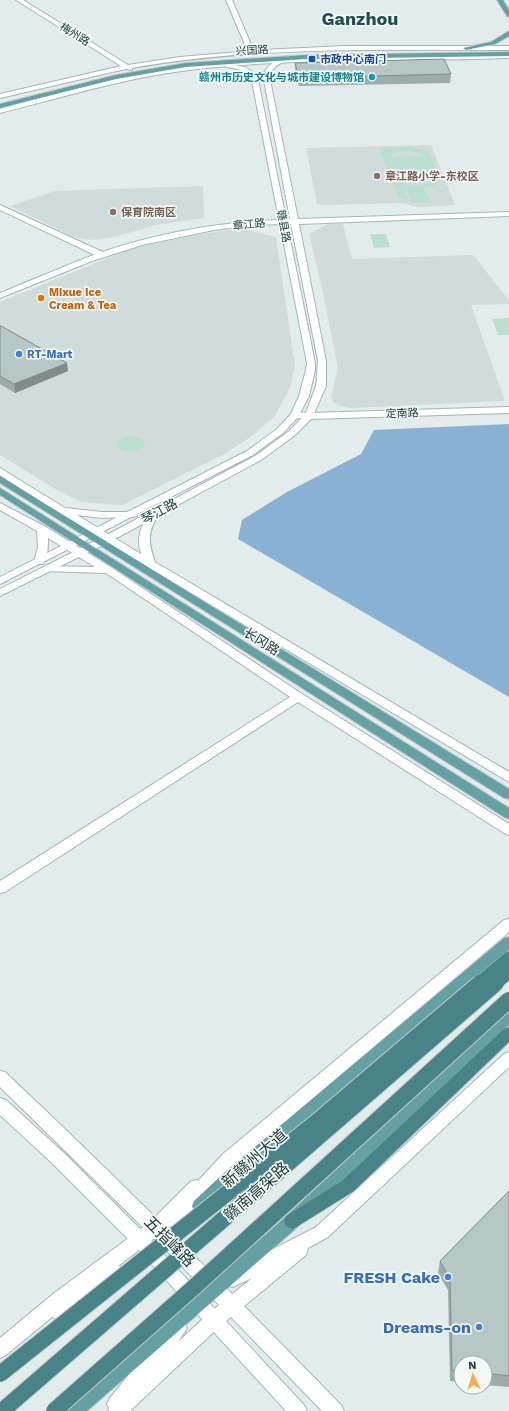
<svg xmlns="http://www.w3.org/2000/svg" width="509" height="1411" viewBox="0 0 509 1411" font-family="'Work Sans','Noto Sans SC',sans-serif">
<rect width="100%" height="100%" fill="#e2eceb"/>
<g fill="#d0dcda">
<path d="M431,145l24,60 -32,2 -11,-1 -8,-3 -82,2 -5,-1 -11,-56z"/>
<path d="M203,186l1,32 -47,7 -43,12 -21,3 -17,-2 -66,-32 45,-15z"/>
<path d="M328,224h15l9,35 121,-4 36,45v4l-38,1 34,96 -154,7 -11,-2 -6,-3 -3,-6 7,-29 -16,-80 -13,-54z"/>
<path d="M228,230h19l29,7 19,129 -5,22 -16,29 -25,21 -23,15 -104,52 -41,-3 -24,-12 -57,-35v-153l130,-53 66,-14z"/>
</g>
<g fill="#badecf" fill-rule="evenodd">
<path d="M389,147l1,2 20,-2 9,2 10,4 11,24v3l-5,5 -11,3 6,14 -18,1 -6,-14h6l-8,-1 4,11h-9l-20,-51zM409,150l10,3 4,3 -31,1v-3l7,-3zM432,178l-2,5c-10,4 -25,5 -31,-4z"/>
<path d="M370,234h16l4,13 -16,1z"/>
<path d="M509,318v17h-11l-6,-16z"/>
<path d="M131,436l10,2 4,4 -1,4c-7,6 -18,7 -26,1l-1,-4 5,-5z"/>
</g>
<path fill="#88b1d3" d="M509,424v273l-271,-158 4,-19 45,-28 74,-38 13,-24z"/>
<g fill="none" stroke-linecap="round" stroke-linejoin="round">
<g stroke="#a4b4b4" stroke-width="2">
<path id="minor" d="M226,0h6l20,47 -1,1 -5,-1z"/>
</g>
<g stroke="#a4b4b4" stroke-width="2">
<g id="tertiary">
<path d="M16,0h7l105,65 52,-8 82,-7 82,-4h165v4c-125,0 -253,-4 -377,18v2l-6,-1 -14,3 -112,26v-4l121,-28z"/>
<path d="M509,54v4c-107,4 -214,-1 -320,12 -65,8 -126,27 -189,43v-4c62,-17 125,-35 189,-43 106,-13 213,-8 320,-12z"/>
<path d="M0,205l105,48 1,2 -4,2h-3l-99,-47z"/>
<path d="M509,407v6l-200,6 -14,-1 -5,-3 5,-3 14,1z"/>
<path d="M0,468l65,40 37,4h35l1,2 -1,2 -4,1 -31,1 -25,-3 64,39c-5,-17 0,-28 9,-42h8l1,2c-12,19 -11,27 -4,48l354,210v10l-430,-256 -79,-51z"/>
<path d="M0,503l46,24 66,41 190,126 207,130v11l-5,-2 -206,-131 -293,190 -5,1v-12l290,-184 -184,-124 -64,-2 -1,-2 5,-3 49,1 -47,-29c0,9 0,18 -5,26h-8l-1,-2 4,-15 -1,-16 -37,-21z"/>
<path d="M509,919v13l-274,232 -22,23 -39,52 -6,3 -6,-3 -2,-5 -42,32 4,1 3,6 -3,6 -59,38 -6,2 -5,-2 -46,38 -6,3v-20l53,-44 97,-72 40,-40 6,-2 2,1 25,-27 281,-234z"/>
<path d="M509,1052v15l-181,170 -20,11 -2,7 -86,71 -90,85h-22l1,-2 -2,-5 3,-6 62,-76 6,-2 6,2 3,6 -9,14 30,-28 44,-36 -19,9 -6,-2 -3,-6 3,-6 89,-46 188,-173z"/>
</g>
</g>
<g stroke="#9fb9b7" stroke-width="2">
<g id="secondary">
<path d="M288,56l3,2 -1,1 -13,6 -8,10 29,144 211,-7v4l-210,8 27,137v25l-14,32 -18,18 -33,24 -150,81 -111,55v-7l103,-52 152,-81 33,-24 17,-17 11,-29 2,-25 -27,-137h-4l28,139v7l-6,26 -11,21 -15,16 -30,22 -253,129v-7l247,-126 30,-22 14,-15 8,-18 7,-26 1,-7 -27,-139 -28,1 -38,5 -72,15 -50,16 -92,37v-5c33,-13 66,-28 99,-40 58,-20 119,-31 180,-33l-28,-144 -10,-6 -27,-6v-2l31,5 12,8 29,144h4l-27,-144c5,-11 14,-16 25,-19z"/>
<path d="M0,1071l5,1c115,108 226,220 336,333l3,6h-22l-159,-164 -163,-160z"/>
<path d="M0,1098l6,2 59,54 81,81 158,170 3,6h-21l-152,-166 -81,-81 -53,-49z"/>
</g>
</g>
<g stroke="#c1c9c9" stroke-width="2">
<g id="primary">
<path d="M497,0h6l6,10v7l-2,-1z"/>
<path d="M509,31v5l-14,8 -29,6 -3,-2 28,-6z"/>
<path d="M509,52v4l-202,3 -121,8 -70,12 -116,29v-4l116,-29 70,-12 121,-8z"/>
<path d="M0,476l509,313v10l-5,-1 -504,-315z"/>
<path d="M0,488l509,320v11l-5,-2 -504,-322z"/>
<path d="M509,937v13l-272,232 -31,29 -6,2 -6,-2 -2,-5 2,-5 31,-29 279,-234z"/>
<path d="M509,1010v15l-216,206 -206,180h-23l3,-6 214,-184 223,-209z"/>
</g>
</g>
<g stroke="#c1c9c9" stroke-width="2">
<path id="trunk" d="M509,1027v15l-155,149 -56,35 -6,3 -6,-3 -2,-5 2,-5 56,-35 162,-152z"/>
</g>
<use href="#minor" fill="#fff" fill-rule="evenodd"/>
<use href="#tertiary" fill="#fff" fill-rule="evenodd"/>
<use href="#secondary" fill="#fff" fill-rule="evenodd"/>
<use href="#primary" fill="#65a1a3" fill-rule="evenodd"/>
<use href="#trunk" fill="#488387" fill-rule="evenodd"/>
<g stroke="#c1c9c9" stroke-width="14" stroke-linecap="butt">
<g id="trunk-bridge-far1">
<path d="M478,984l31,-26"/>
<path d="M495,984l14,-12"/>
</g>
</g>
<g stroke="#c1c9c9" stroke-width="18" stroke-linecap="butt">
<g id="trunk-bridge">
<path d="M0,1374l314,-250 166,-141"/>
<path d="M2,1411l494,-428"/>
<path d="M54,1411l138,-122 317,-289"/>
</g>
</g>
<use href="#trunk-bridge-far1" stroke="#488387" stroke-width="13"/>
<use href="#trunk-bridge" stroke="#488387" stroke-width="16"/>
</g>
<g fill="#9daba9">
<path d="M295,63l156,11 -1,9 -151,3 -4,-15z"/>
<path d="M0,326l68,45 -53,22 -15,-9z"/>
<path d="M509,1191v196l-24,-2v-22h-24v19l-11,-1 -2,-91 -10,-17 2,-12z"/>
</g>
<path fill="#808b8a" d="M67,363l1,8 -53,22 -1,-9z"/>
<g fill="#b7c7c5" stroke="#808b8a">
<path d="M444,59l7,15 -152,4 -4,-15z"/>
<path d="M0,326h1l66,37 -53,21 -14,-8z"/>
<path d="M509,1191v185l-24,-3v-10h-24v8l-9,-1 -2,-91 -10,-18z"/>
</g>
<rect fill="#1a4fb4" stroke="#f2f9f7" stroke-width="1.5" x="308" y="55" width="8" height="8" rx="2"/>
<circle fill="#0f9aa8" stroke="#f2f9f7" stroke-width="1.5" cx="372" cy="77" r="4"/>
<g fill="#8d6e63" stroke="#f2f9f7" stroke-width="1.5">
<circle cx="377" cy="176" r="4"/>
<circle cx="113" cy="212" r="4"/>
</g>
<circle fill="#e8710a" stroke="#f2f9f7" stroke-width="1.5" cx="41" cy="298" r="4"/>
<g fill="#3f7fe0" stroke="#f2f9f7" stroke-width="1.5">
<circle cx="19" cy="354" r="4"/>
<circle cx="448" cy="1277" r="4"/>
<circle cx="479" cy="1327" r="4"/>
</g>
<g text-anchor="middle" stroke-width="3.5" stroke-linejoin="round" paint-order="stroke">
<g font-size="11" fill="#213d3e" stroke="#f2f9f7">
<text transform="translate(75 34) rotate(32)" y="4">梅州路</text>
<text transform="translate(252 50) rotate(-3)" y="4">兴国路</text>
<text transform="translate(249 224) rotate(-5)" y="4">章江路</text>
<text transform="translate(284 226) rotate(79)" y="4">赣县路</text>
<text transform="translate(402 413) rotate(-2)" y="4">定南路</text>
</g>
<g font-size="11" font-weight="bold" fill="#164399" stroke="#f2f9f7" text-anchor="start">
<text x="320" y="63">市政中心南门</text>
</g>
<g font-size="11" font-weight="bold" fill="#0d838f" stroke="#f2f9f7" text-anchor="end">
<text x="364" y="81">赣州市历史文化与城市建设博物馆</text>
</g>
<g font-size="11" font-weight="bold" fill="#785e54" stroke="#f2f9f7" text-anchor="start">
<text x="385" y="180">章江路小学-东校区</text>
<text x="121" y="216">保育院南区</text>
</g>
<g font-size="11" font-weight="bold" fill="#c56008" stroke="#f2f9f7" text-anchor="start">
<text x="49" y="296">Mixue Ice<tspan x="49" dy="13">Cream &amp; Tea</tspan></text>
</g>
<g font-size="11" font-weight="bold" fill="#366cbe" stroke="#f2f9f7" text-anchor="start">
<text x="27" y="358">RT-Mart</text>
</g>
<g font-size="13" fill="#213d3e" stroke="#f2f9f7">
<text transform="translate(159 511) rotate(-28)" y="5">琴江路</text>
<text transform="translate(262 641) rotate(32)" y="5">长冈路</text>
</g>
<g font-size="16" fill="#213d3e" stroke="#f2f9f7">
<text transform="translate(254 1158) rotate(-41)" y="6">新赣州大道</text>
<text transform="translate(256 1191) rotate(-41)" y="6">赣南高架路</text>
<text transform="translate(170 1241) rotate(45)" y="6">五指峰路</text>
</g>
<g font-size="16" font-weight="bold" fill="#366cbe" stroke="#f2f9f7" text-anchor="end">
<text x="440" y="1283">FRESH Cake</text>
<text x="471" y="1333">Dreams-on</text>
</g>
<g font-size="18" font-weight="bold" fill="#1c4e51" stroke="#f2f9f7">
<text x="360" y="25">Ganzhou</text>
</g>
</g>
<g transform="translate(473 1375) rotate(356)"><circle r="19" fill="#f2f9f7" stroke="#9eaead"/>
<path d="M0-3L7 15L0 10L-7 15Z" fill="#f6ad56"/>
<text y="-6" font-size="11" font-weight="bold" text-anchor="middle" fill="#213d3e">N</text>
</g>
</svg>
